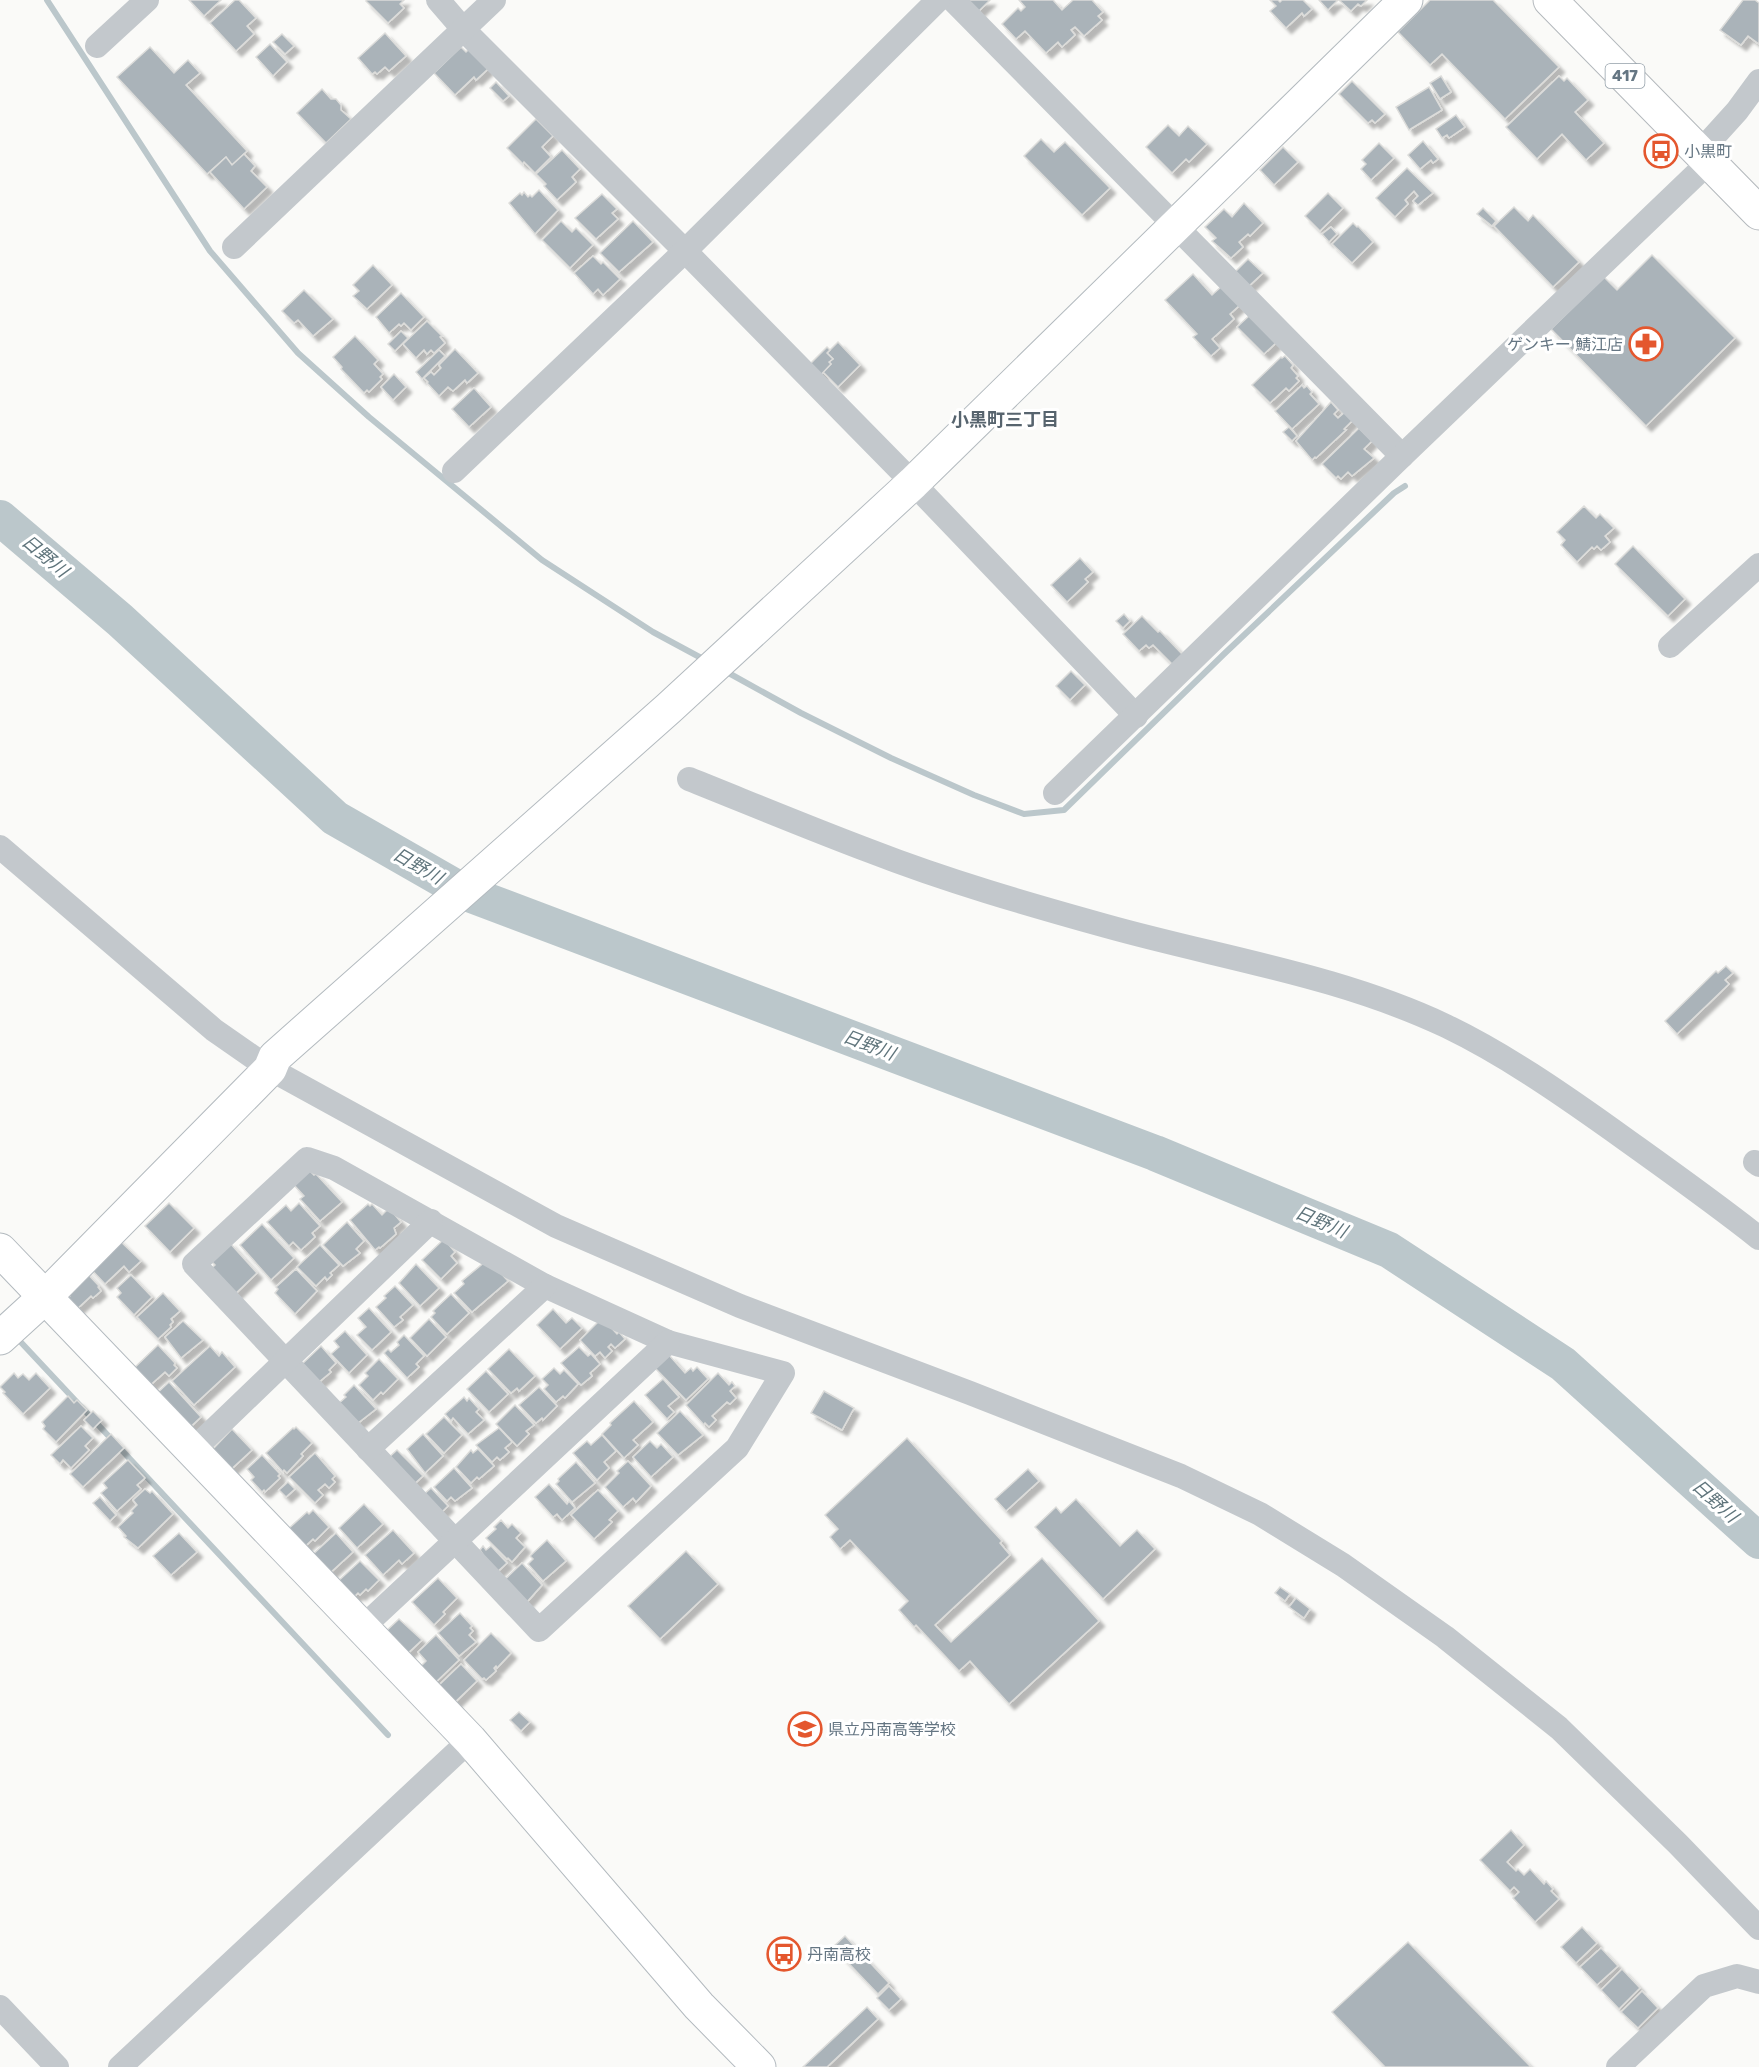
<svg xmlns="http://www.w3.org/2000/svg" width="1759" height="2067" viewBox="0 0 1759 2067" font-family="Rubik,'Noto Sans JP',sans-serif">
<defs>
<filter id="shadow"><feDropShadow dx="5.5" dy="5.5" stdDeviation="1.5" flood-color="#0004"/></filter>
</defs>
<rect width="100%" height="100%" fill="#fafaf8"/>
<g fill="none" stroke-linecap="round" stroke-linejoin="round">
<g stroke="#bbc7cb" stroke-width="6">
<path d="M47,0l163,251 88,102 71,64 173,143 111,72 52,28"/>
<path d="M725,671l76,42 90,45 83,37 50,19 40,-4 160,-156 170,-161 11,-7"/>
<path d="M16,1337l372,398"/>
</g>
<path stroke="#bbc7cb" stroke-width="36" d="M0,518l120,102 215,198 131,75 689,260 234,97 174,114 196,177"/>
</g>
<g fill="#aab3b9" stroke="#dcdcda" stroke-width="1.5" filter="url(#shadow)">
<path d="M189,0h32l-17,16z"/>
<path d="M235,0h4l17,18 -9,8 7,8 -18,17 -26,-28z"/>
<path d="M367,0h37l-4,4 4,4 -16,15 -22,-22z"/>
<path d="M967,0h23l-12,12z"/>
<path d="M1019,0h34l9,10 11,-10h19l11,12 -5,4 4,4 -18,16 -9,-9 -4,3 4,5 -13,12 -4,-5 -12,11 -21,-22 -9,8 -14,-15 16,-16 3,3 4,-4z"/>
<path d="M1270,0h8l2,2 2,-2h21l9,9 -8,7 -2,-3 -16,15 -16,-17 6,-5z"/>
<path d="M1319,0h19l-10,10z"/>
<path d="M1339,0h28l-6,6 -3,-2 -7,7z"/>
<path d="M1430,0h63l66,67 -54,52 -63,-65 -12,11 -32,-33z"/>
<path d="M1743,0h12l4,3v41l-11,-8 -7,9 -21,-15z"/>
<path d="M385,33l21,23 -17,15 -4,-4 -8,7 -2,-2 -3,2 -14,-16z"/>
<path d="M282,34l12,12 -9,8 -12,-12z"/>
<path d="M270,44l17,18 -14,14 -17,-19z"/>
<path d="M150,47l24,26 14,-13 12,13 -14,12 61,66 -15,14 -6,-8 -19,17 -90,-97z"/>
<path d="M461,47l5,5 3,-3 19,20 -12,11 -2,-3 -19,18 -21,-22z"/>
<path d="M1441,76l10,16 -11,7 -10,-16z"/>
<path d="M1559,76l5,5 3,-3 21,22 -13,12 29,31 -18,17 -24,-26 -25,25 -31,-32z"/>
<path d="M1352,81l33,33 -10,9 -3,-3 -4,3 -29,-29z"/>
<path d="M496,82l13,14 -6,5 -13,-13z"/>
<path d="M1429,87l13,23 -33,20 -13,-23z"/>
<path d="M322,89l9,10h5l5,6v5l10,9 -25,24 -29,-30z"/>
<path d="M1456,115l9,12 -16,11 -2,-3 -5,3 -6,-9z"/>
<path d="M536,119l17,17 -11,11 9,10 -16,16 -11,-11 -1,2 -16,-16z"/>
<path d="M1168,125l11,11 9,-10 19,18 -18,18 -3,-3 -14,14 -26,-26z"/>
<path d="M1041,139l13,13 11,-10 45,46 -28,27 -58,-59z"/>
<path d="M1423,141l15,18 -5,4 -2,-3 -11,9 -12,-14z"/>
<path d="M1379,143l15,15 -23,22 -10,-11 5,-5 -4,-4z"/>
<path d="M1283,147l15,15 -24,23 -14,-15z"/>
<path d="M562,150l18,19 -8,8 4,5 -19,18 -13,-14 2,-2 -10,-10z"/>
<path d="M244,154l11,12 -4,5 16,16 -23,22 -34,-37 16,-15 6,8z"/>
<path d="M1407,168l26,25 -15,12 -5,-4 5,-5 -4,-5 -9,9 3,4 -13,13 -19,-19z"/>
<path d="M539,190l19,20 -23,24 -26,-31 11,-10 2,2 2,-3 4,5 2,-2 2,2z"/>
<path d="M1328,193l15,15 -23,23 -15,-15z"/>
<path d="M602,194l15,15 -5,4 6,6 -22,20 -21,-21z"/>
<path d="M1244,203l19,20 -13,13 -2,-2 -9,8 4,5 -12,11 -19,-17 4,-3 -11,-11 19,-18 8,8z"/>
<path d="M1514,207l14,14 5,-6 46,47 -26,25 -59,-61z"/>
<path d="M1483,208l13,13 -4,5 -15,-12z"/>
<path d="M561,221l11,11 4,-4 17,17 -23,23 -28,-28z"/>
<path d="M633,221l20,21 -34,30 -19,-19z"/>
<path d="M1353,223l4,4 1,-1 15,16 -21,21 -20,-19z"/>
<path d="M1331,227l6,7 -8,8 -7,-8z"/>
<path d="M1652,255l83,83 -89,88 -95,-97 53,-52 13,13z"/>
<path d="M593,256l8,8 2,-2 17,17 -17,16 -5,-6 -5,5 -19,-21z"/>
<path d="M1248,259l15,14 -14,13 -14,-14z"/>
<path d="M373,265l19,20 -25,24 -14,-13 6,-5 -6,-6z"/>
<path d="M1193,274l19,21 10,-9 18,19 -10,9 4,5 -22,20 8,9 -9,8 -18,-19 4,-3 -32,-34z"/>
<path d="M304,290l29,29 -20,17 -15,-16 -4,3 -12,-12z"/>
<path d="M401,293l23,24 -13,13 -7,-7 -3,3 -2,-2 -10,9 -13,-16z"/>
<path d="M1250,315l27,27 -13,12 -27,-27z"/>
<path d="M427,321l15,15 -2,1 5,6 -11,10 -3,-3 -4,4 -3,-4 -8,8 -13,-14z"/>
<path d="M401,331l7,7 -13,13 -7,-7z"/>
<path d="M355,336l23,24 -4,4 9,10 -3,3 2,2 -13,13 -2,-2 -3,3 -23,-24 1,-2 -9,-10z"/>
<path d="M838,342l22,23 -22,22 -15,-15 8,-8 -2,-2 4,-3 -6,-6z"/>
<path d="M827,347l3,3 -3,3 6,6 -4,3 2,2 -13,14 -11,-11z"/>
<path d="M455,349l23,24 -11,10 -2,-3 -12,11 -5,-4 -9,9 -12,-13 1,-1 -4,-4 7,-6 3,3 7,-7 -2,-3z"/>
<path d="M439,350l6,6 -23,23 -6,-7z"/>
<path d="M1285,356l8,9 -2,3 7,8 -2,2 3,3 -10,10 -3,-3 -16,15 -18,-18 29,-28 1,1z"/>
<path d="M394,374l12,13 -13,13 -12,-13z"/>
<path d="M1302,385l2,3 3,-2 5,6 -2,2 9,10 -27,25 -17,-18z"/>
<path d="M474,388l17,19 -22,20 -17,-18z"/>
<path d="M1331,402l7,8 -4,4 4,4 7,-6 8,8 -9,9 2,1 -30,28 -1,-1 -3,3 -16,-19z"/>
<path d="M1289,427l8,9 -5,5 -9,-9z"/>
<path d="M1359,428l13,13 -8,8 10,9 -22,18 -4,-4 -7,7 -3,-3 -2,2 -14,-14z"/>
<path d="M1584,506l12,12 4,-4 14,14 -9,8 5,6 -9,8 -4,-4 -3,3 -2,-2 -15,15 -16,-17 4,-5 -8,-8z"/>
<path d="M1633,546l52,53 -17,17 -53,-52z"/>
<path d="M1080,558l13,14 -8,7 3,3 -21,20 -16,-17z"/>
<path d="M1124,614l6,7 -7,7 -7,-7z"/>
<path d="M1142,616l16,16 2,-1 23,24 -10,10 -20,-20 -4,3 -3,-3 -7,6 -16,-17z"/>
<path d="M1071,671l14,14 -15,15 -14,-14z"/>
<path d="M1726,966l7,7 -8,7 4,4 -52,50 -12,-13 51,-50 2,2z"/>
<path d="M309,1170l5,5 2,-1 26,28 -22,19 -20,-22 4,-3 -10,-11z"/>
<path d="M169,1203l25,25 -24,24 -25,-26z"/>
<path d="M299,1203l21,23 -8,7 3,4 -14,13 -8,-8 -4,4 -22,-24 19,-17 5,6z"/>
<path d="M368,1204l2,2 2,-2 10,11 7,-7 12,14 -7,6 2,6 -16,14 -1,-1 -4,3 -25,-30z"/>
<path d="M347,1222l17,19 -8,8 4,4 -17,13 -20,-21z"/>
<path d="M262,1224l32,34 -23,22 -31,-35z"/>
<path d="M117,1238l24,23 -12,11 -5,-6 -19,18 -18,-19z"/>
<path d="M444,1239l11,13 -4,4 6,7 -16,16 -19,-19z"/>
<path d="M229,1242l28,31 -24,23 -35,-16 17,-15 -5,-5z"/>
<path d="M320,1245l19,20 -9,8 2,2 -5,5 -2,-3 -9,9 -19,-19z"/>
<path d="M486,1261l10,7 12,13 -36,31 -18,-19 10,-9 -2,-3z"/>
<path d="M416,1264l23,24 -19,18 -21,-23z"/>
<path d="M83,1269l16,17 -1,1 3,4 -8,7 -2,-2 -14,13 -10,-10 3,-3 -7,-8z"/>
<path d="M296,1269l21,22 -22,23 -20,-21 3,-4 -2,-2z"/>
<path d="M131,1275l21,22 -18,18 -17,-18 4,-4 -4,-5z"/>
<path d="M395,1286l18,19 -13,12 3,3 -9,7 -18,-20 10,-9 -2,-2z"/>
<path d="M163,1293l17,18 -9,8 2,3 -3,3 1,2 -13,12 -21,-22z"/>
<path d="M451,1294l18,19 -22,21 -16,-17 4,-4 -2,-2z"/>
<path d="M369,1308l22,24 -19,18 -15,-15 9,-8 -8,-9z"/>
<path d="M553,1309l13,14 6,-5 10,10 -22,21 -23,-24z"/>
<path d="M602,1318l15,16 2,-2 6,7 -10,9 -4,-4 -3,3 4,4 -7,7 -5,-6 -5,4 -15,-16z"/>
<path d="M429,1319l17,18 -19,19 -17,-18z"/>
<path d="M183,1321l20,19 -22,18 -16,-21z"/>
<path d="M345,1331l22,24 -18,18 -18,-19 8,-7 -5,-6z"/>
<path d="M404,1335l20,21 -8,8 3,3 -12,11 -23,-25 4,-4 3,3 8,-7 -2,-3z"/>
<path d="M158,1345l17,18 -1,2 3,3 -8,8 -4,-4 -19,17 -16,-17z"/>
<path d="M210,1346l9,10 3,-4 13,15 -41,38 -22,-24z"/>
<path d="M321,1346l15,17 -7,7 2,2 -12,10 -18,-17z"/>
<path d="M579,1347l9,9 3,-2 9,10 -10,9 2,3 -11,9 -20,-22z"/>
<path d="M509,1349l26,27 -16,15 -2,-3 -6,5 -23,-24z"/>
<path d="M669,1355l16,18 6,-5 2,3 4,-4 11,12 -22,21 -31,-32z"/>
<path d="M379,1359l19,20 -15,15 -2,-2 -8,8 -14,-15 9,-9 -3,-3z"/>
<path d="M554,1368l6,6 4,-4 14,14 -13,14 -2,-2 -7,6 -12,-13 4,-4 -6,-6z"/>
<path d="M486,1371l22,23 -19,18 -22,-23z"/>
<path d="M14,1373l4,5 5,-4 6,6 7,-7 14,15 -27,26 -20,-21 2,-1 -5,-5z"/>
<path d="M718,1373l11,12 3,-3 3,4 -5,5 6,7 -6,6 -3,-2 -15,14 4,4 -7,7 -4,-4 -1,2 -18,-20z"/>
<path d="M663,1379l16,18 -11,9 6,6 -7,7 -22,-24z"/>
<path d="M169,1382l32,35 -17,16 -30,-37z"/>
<path d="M354,1385l22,24 -23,18 -15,-23 8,-7 -2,-2z"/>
<path d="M539,1387l18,19 -14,14 -1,-2 -6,5 -17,-18z"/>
<path d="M824,1391l30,17 -12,22 -31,-17z"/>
<path d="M68,1396l6,7 3,-3 10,10 -31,32 -13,-13 2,-3 -3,-4z"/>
<path d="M464,1397l3,4 2,-3 10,11 -3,3 8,8 -16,14 -15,-16 -2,3 -6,-7z"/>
<path d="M634,1401l19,21 -20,18 5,5 -14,13 -22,-24 9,-9 -1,-2z"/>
<path d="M515,1405l19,20 -8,6 3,3 -12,12 -21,-22z"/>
<path d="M93,1411l9,9 -9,9 -9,-9z"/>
<path d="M680,1411l23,24 -25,20 -21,-22z"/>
<path d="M444,1417l18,18 -18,18 -18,-19z"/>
<path d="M81,1426l12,12 -8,8 4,4 -18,18 -8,-8 -3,4 -9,-9z"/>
<path d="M296,1427l16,16 -11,11 2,2 -16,17 -3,-3 -1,2 -17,-19 27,-25 1,1z"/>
<path d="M499,1428l13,14 -7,6 4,4 -9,8 -3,-3 -5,5 -16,-17z"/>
<path d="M232,1429l20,21 -27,25 -12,-26z"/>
<path d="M111,1434l13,14 -41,39 -13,-13z"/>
<path d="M423,1434l20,22 -18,17 -18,-24z"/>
<path d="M602,1435l14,16 -12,11 5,6 -12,12 -24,-27 14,-12 4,4z"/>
<path d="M907,1438l95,103 -2,2 10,12 -75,70 16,17 91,-84 57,63 -90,83 -39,-43 -11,10 -43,-46 -2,2 -15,-17 9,-9 -58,-61 -10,9 -10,-12 8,-8 -13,-14z"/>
<path d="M650,1441l7,7 4,-4 12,13 -22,20 -18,-20z"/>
<path d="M478,1449l16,17 -15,13 -2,-2 -6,6 -15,-16 15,-17 2,3z"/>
<path d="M397,1450l26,26 -11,10 -26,-26z"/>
<path d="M315,1453l20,23 -3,3 3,3 -6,6 -4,-4 -7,6 5,5 -8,8 -26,-26z"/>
<path d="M262,1455l18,19 -2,2 2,2 -15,14 -1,-2 -2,2 -11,-12 3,-3 -7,-8z"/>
<path d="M128,1460l17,18 -8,7 4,4 -24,22 -16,-18 6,-5 -4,-5z"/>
<path d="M628,1461l23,25 -15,16 -3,-4 -10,9 -18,-20 14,-14 -2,-2z"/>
<path d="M576,1462l19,21 -23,19 -16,-18 3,-3 -1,-2z"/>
<path d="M454,1468l18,20 -17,13 -4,-4 -4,4 -13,-14z"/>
<path d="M1028,1469l11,12 -33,30 -11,-12z"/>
<path d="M288,1482l7,7 -9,8 -7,-7z"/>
<path d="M549,1484l18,20 2,-3 6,7 -13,12 -5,-6 -4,3 -18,-20z"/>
<path d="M431,1488l17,18 -6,6 -29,-8z"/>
<path d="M145,1489l5,4 2,-2 21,23 -35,34 -14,-11 2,-1 -8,-9 15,-14 -2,-2 6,-6 -4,-5z"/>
<path d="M598,1490l20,21 -9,9 3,2 -18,17 -23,-24z"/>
<path d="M100,1497l16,18 -6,6 -17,-18z"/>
<path d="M1076,1499l44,47 17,-16 18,19 -52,50 -68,-72 21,-20 5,6z"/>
<path d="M364,1504l19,20 -26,24 -18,-20z"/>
<path d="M313,1510l16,17 -14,14 -2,-2 -14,13 -23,-12 31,-28 2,2z"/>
<path d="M501,1520l7,8 4,-4 9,9 -5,5 9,9 -13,15 -4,-4 -1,1 -21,-21 10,-9 -2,-2z"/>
<path d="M393,1530l21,23 -12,11 -3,-4 -16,15 -18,-20z"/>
<path d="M179,1533l18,19 -26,23 -18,-19z"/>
<path d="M336,1533l17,19 -23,21 -20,-16z"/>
<path d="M547,1540l19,21 -23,20 -15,-17 5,-5 -3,-3z"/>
<path d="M483,1546l3,4 5,-4 16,17 -12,11 -15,-24z"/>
<path d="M686,1551l32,33 -58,55 -32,-33z"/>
<path d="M360,1561l19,19 -11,11 -2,-2 -6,6 -2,-2 -7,7 -16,-16z"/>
<path d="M522,1563l20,22 -15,17 -32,-13z"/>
<path d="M438,1578l19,20 -14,14 2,2 -11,11 -22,-23z"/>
<path d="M1280,1587l10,7 -5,7 -10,-8z"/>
<path d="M1296,1598l14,11 -6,9 -15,-11z"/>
<path d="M460,1613l12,13 -2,2 3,3 -4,4 7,7 -17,14 -21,-23z"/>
<path d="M399,1619l23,21 -16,15 -23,-21z"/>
<path d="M491,1633l20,20 -14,15 -1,-2 -2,2 2,3 -10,9 -2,-2 -2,1 -18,-19z"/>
<path d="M436,1635l23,25 -23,22 -15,-16 5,-5 -8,-9z"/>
<path d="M461,1664l16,17 -26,25 -14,-19z"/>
<path d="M519,1712l11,10 -9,9 -11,-11z"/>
<path d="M1511,1830l13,15 -17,17 9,9 2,-2 6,6 6,-6 14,15 2,-3 7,8 -2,2 8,8 -24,23 -22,-24 6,-6 -5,-5 -4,4 -30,-31z"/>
<path d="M1582,1927l15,16 -21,20 -15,-16z"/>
<path d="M845,1936l44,47 -11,11 -45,-47z"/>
<path d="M1408,1942l123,125h-146l-53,-55z"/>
<path d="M1601,1948l17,18 -21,19 -17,-18z"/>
<path d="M1622,1969l18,19 -21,21 -18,-19z"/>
<path d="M889,1986l12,13 -12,11 -12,-12z"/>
<path d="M1642,1991l16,17 -20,20 -17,-16z"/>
<path d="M867,2007l11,12 -51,48h-24z"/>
</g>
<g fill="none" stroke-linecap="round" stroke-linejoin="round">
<g stroke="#b3babf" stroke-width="35">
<g id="secondary">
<path d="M0,1250l470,490 229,266 60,61"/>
<path d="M0,1338l45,-41 225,-228 5,-12 394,-349 244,-225 493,-483"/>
</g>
</g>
<g stroke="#b4b9bd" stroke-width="35">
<path id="highway" d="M1550,0l209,213"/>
</g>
<g stroke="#c3c8cc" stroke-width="24">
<path d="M438,0l25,29 222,222 228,232 223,233"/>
<path d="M953,0l449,456"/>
<path d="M97,46l50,-46"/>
<path d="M1699,153l38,-42 22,-30"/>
<path d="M234,247l260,-247"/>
<path d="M454,471l231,-220 253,-251"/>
<path d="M1670,646l89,-81"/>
<path d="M689,779c60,24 120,49 181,72 77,30 157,53 236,75 114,32 232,49 340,100 58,28 113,66 165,103 50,36 100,71 148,109"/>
<path d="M1055,793l347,-337 307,-294"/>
<path d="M0,847l214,183 56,39 286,157 184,80 230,87 211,83 79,38 83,51 102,72 114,91 119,116 81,84"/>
<path d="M307,1159l27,9 211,118 123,56 115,31 -46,75 -198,182 -345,-366z"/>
<path d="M1755,1162l4,3"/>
<path d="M368,1449l177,-163"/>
<path d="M192,1451l239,-230"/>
<path d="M362,1628l306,-286"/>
<path d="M0,2007l57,60"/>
<path d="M120,2067l350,-327"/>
<path d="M1618,2067l86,-81 33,-10 22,6"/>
</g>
<use href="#secondary" stroke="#fff" stroke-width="33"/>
<use href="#highway" stroke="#fff" stroke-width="33"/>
</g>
<defs>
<g id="bus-ring" transform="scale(1.725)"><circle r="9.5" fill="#fff" stroke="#e4572e" stroke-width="1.5"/><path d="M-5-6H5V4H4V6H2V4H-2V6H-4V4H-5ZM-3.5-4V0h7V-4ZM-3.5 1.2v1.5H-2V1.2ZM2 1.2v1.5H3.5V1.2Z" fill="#e4572e"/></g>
<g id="pharmacy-ring" transform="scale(1.725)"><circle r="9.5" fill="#fff" stroke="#e4572e" stroke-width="1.5"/><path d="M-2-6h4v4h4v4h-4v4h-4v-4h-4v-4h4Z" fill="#e4572e"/></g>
<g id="school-ring" transform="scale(1.725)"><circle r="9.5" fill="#fff" stroke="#e4572e" stroke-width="1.5"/><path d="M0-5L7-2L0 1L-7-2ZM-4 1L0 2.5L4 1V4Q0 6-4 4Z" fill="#e4572e"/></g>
</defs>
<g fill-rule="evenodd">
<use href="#bus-ring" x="1661" y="151"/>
<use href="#pharmacy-ring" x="1646" y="344"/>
<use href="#school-ring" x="805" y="1729"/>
<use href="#bus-ring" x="784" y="1954"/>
</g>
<g text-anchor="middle" stroke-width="6" stroke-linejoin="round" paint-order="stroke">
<rect fill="#fff" stroke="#939fa8" stroke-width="1.5" x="1605.5" y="64" width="39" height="24" rx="4.5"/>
<g font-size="15" font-weight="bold" fill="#657683">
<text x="1625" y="81">417</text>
</g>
<g font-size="16" fill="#657683" stroke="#fff" text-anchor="start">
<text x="1684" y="157">小黒町</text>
<text x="1623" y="350" text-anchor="end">ゲンキー 鯖江店</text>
<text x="828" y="1735">県立丹南高等学校</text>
<text x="807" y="1960">丹南高校</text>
</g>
<g font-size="18" font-weight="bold" fill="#57646e" stroke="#fff">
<text x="1005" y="426">小黒町三丁目</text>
</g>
<g font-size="18" font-style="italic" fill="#60757c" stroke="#fff">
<text transform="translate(45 556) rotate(40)" y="6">日野川</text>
<text transform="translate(418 866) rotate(30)" y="6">日野川</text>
<text transform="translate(869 1045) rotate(21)" y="6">日野川</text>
<text transform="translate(1321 1222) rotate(23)" y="6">日野川</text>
<text transform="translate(1715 1501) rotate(42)" y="6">日野川</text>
</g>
</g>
</svg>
